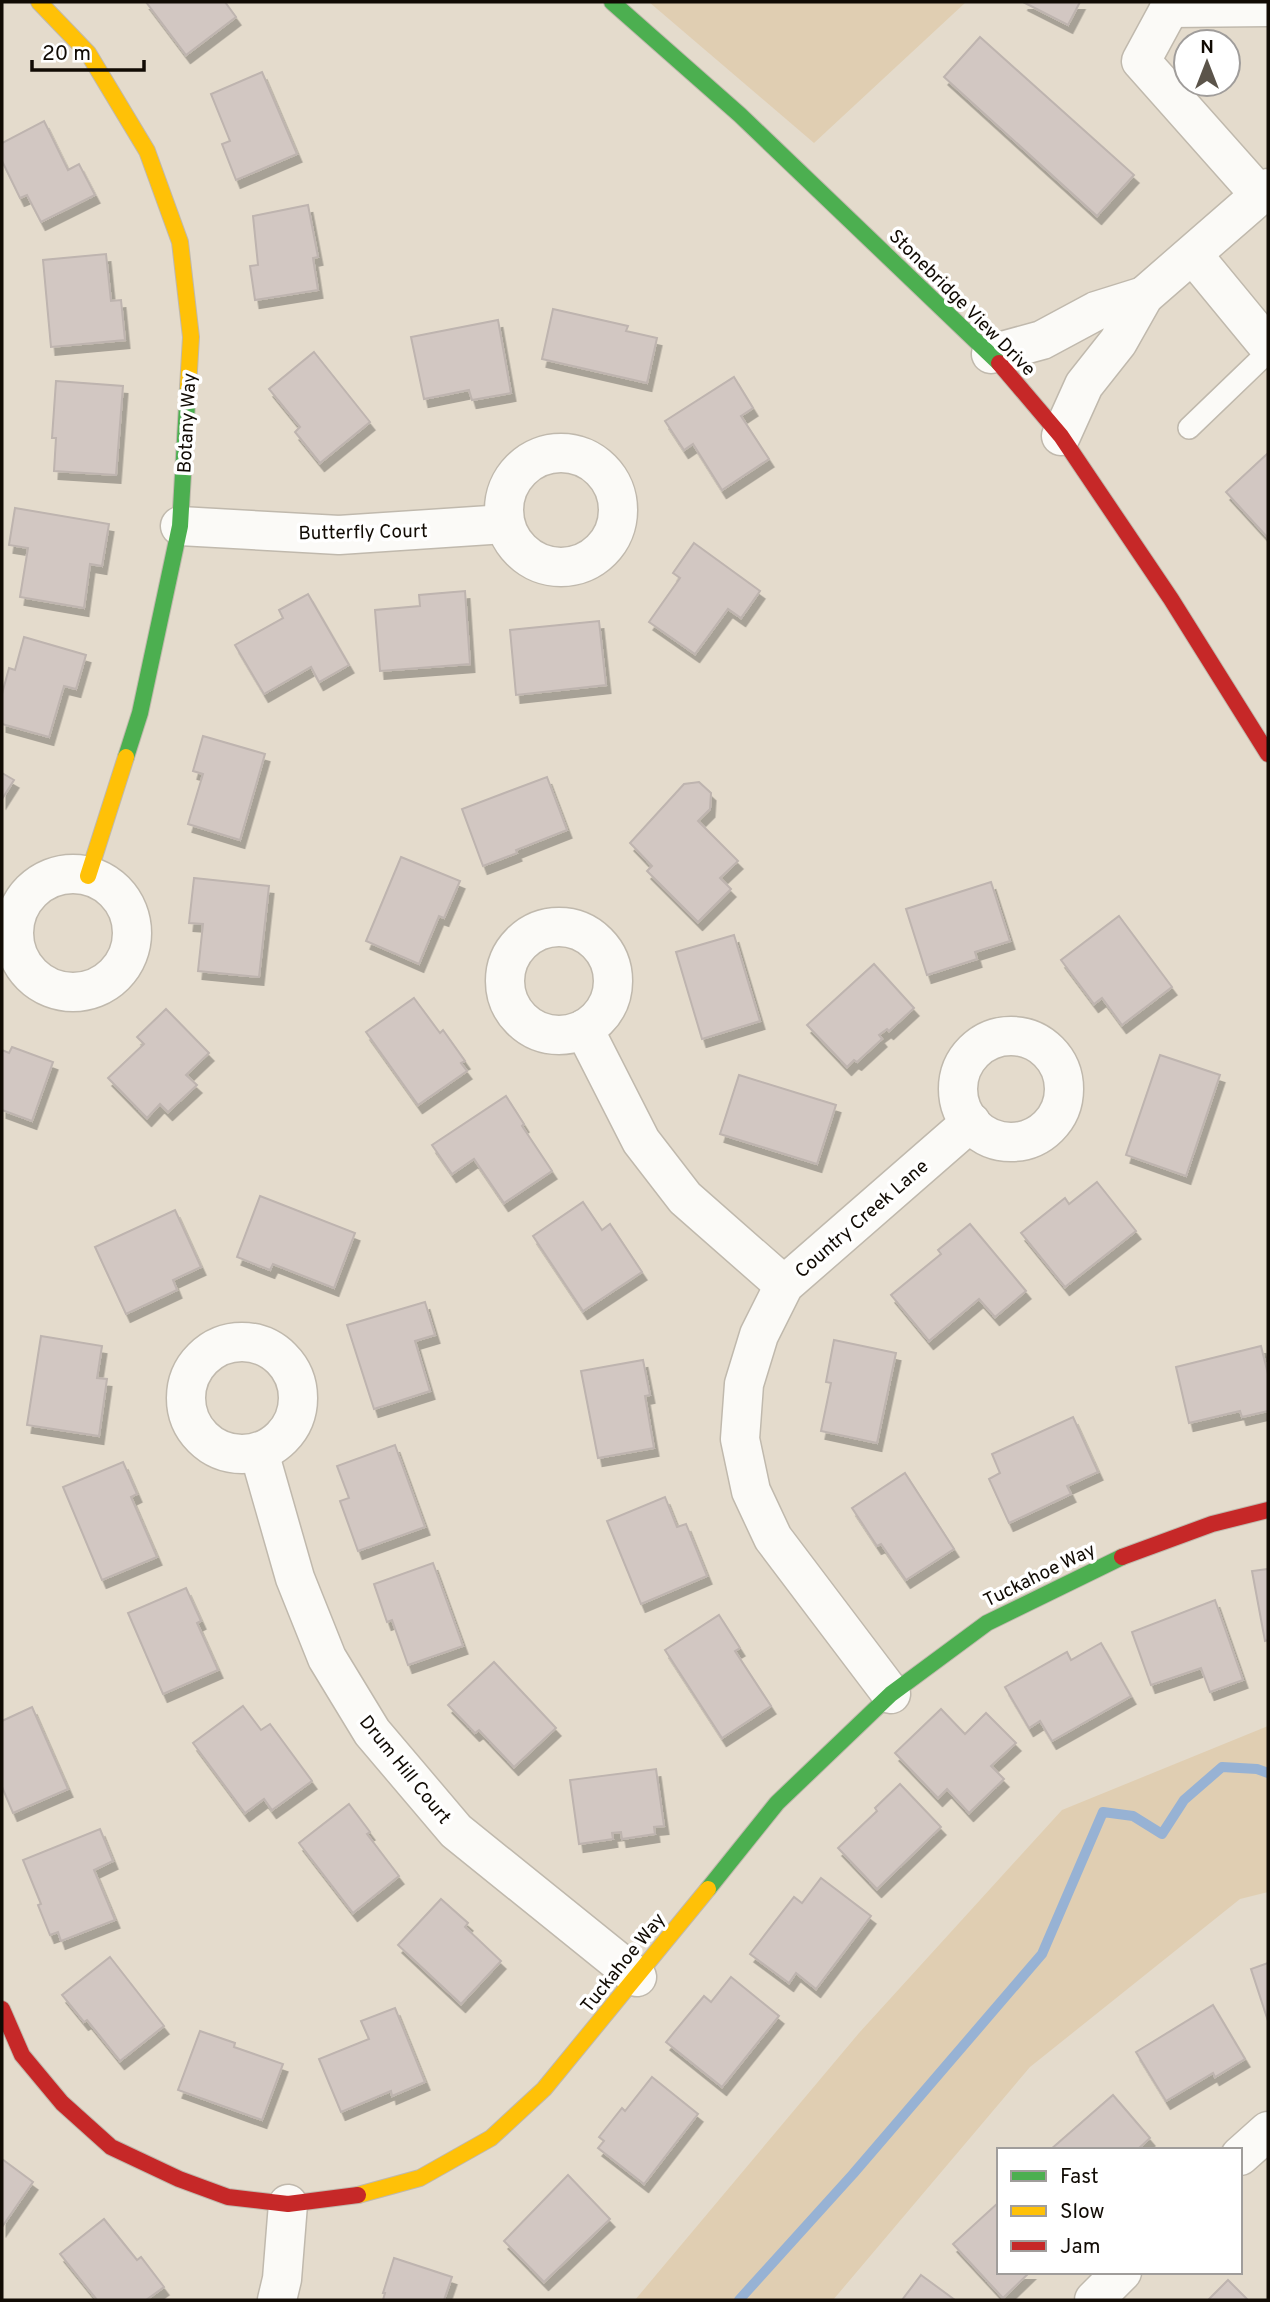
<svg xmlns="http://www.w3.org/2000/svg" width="1270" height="2302" viewBox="0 0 1270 2302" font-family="Overpass,sans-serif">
<defs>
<filter id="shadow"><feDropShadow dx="4.5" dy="8" stdDeviation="0" flood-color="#0004"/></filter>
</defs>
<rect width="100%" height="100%" fill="#e4dbcc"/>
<g fill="#e0ceb2">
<path d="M649,2h317l-152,141z"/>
<path d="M1268,1726v166l-28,7 -210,168 -197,233h-198l224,-267 203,-223z"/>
</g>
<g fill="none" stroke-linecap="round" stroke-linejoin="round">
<path stroke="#97b2d4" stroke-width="10" d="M739,2300l114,-126 189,-220 61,-142 30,4 29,18 22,-34 38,-33 35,2 11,4"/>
</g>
<g fill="#d2c7c2" stroke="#beb4af" stroke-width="2" filter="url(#shadow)">
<path d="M146,2h79l11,15 -50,38z"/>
<path d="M1023,2h57l-12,23z"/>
<path d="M980,37l154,138 -37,41 -153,-139z"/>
<path d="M262,72l35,82 -61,26 -14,-36 8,-3 -19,-47z"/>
<path d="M44,121l24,49 11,-6 16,31 -54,27 -14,-27 -7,3 -18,-37v-18z"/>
<path d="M308,205l10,52 -5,1 5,32 -63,10 -5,-34 8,-1 -5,-49z"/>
<path d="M106,254l5,47 10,-1 4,40 -74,7 -8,-87z"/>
<path d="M553,309l75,17 -2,5 31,7 -10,45 -105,-24z"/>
<path d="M498,320l13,73 -39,7 -3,-10 -45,9 -13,-62z"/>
<path d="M314,352l56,70 -50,41 -25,-31 5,-5 -31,-38z"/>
<path d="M734,377l19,31 -12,8 28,43 -47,31 -29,-46 -9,6 -19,-29z"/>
<path d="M56,381l67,5 -7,89 -62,-4 2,-33h-4z"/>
<path d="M1268,453v85l-42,-46z"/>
<path d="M15,508l94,16 -7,42 -12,-2 -6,44 -64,-11 8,-49 -19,-3z"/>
<path d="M694,543l66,48 -19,27 -13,-9 -33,45 -46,-32 31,-44 -7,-5z"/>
<path d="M465,591l5,73 -90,7 -5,-61 45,-4 -1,-11z"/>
<path d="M308,594l41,71 -30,17 -8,-15 -47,27 -29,-49 48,-27 -4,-8z"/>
<path d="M599,621l7,64 -90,10 -6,-65z"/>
<path d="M24,637l62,18 -10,34 -12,-3 -15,51 -47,-13v-30l7,-26 6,2z"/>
<path d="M203,736l62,18 -25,86 -52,-16 15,-50 -10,-3z"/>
<path d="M2,773l12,7 -12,19z"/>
<path d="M547,777l20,53 -51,20 1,3 -34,13 -21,-57z"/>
<path d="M699,782l12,11 -1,16 -12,12 40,40 -18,17 11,11 -33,33 -51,-51 5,-5 -22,-23 54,-59z"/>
<path d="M401,857l59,24 -16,37 -5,-2 -20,48 -53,-23z"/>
<path d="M194,878l75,8 -10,91 -61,-6 5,-47 -14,-1z"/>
<path d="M991,882l19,59 -35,11 2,7 -50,16 -21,-66z"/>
<path d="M1119,916l53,71 -50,38 -20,-27 -8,6 -33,-44z"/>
<path d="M734,935l26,86 -58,18 -26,-87z"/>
<path d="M874,964l40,44 -25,23 -2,-2 -8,6 3,4 -25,23 -3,-2 -7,7 -40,-42z"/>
<path d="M414,998l26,35 3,-3 22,31 -4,2 6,8 -49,34 -52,-73z"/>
<path d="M166,1009l43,44 -23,22 11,10 -29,27 -8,-8 -13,14 -39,-40 36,-34 -7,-7z"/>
<path d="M12,1047l41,15 -21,59 -30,-11v-60l7,3z"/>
<path d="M1160,1055l60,20 -34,101 -60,-21z"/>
<path d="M739,1075l97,30 -19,59 -97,-30z"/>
<path d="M506,1096l18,28 -2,2 30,45 -48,32 -30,-44 -22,15 -20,-29z"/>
<path d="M1097,1182l39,49 -71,56 -44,-54 44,-35 4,6z"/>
<path d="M260,1196l95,37 -21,55 -61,-24 -3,6 -33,-13z"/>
<path d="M583,1202l19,28 8,-6 32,48 -59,39 -50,-75z"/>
<path d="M175,1210l26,57 -28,13 4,10 -51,24 -31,-67z"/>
<path d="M970,1224l56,67 -31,26 -16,-18 -50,42 -38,-46 50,-41 -3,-4z"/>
<path d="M425,1302l10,33 -20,6 15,50 -56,18 -27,-84z"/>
<path d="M41,1336l61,10 -5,32 10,1 -8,57 -72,-11z"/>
<path d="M834,1340l62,13 -19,90 -56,-12 10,-48 -5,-1z"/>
<path d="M1261,1346l7,28v37l-26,6 -2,-6 -51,12 -13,-56z"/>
<path d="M643,1360l7,35 -5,1 9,52 -56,10 -17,-87z"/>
<path d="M1073,1417l25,55 -31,14 4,8 -62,29 -20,-44 11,-6 -8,-19z"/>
<path d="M395,1445l30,82 -67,24 -18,-50 9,-3 -12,-32z"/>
<path d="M123,1462l14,32 -6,3 26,60 -55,23 -39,-93z"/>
<path d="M905,1473l49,76 -48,31 -25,-36 -4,2 -25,-38z"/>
<path d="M665,1497l12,30 9,-3 21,52 -66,28 -34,-83z"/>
<path d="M433,1563l30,83 -55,19 -16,-45 -5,2 -13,-38z"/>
<path d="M1268,1569v71l-3,1 -13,-70z"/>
<path d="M186,1588l15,33 -4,2 21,47 -55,24 -35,-81z"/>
<path d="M1215,1600l28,80 -33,12 -9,-24 -50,17 -19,-53z"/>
<path d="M719,1615l21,33 -5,3 36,55 -49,32 -57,-88z"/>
<path d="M1101,1643l30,53 -79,45 -12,-20 -11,7 -24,-41 62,-35 4,8z"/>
<path d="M494,1662l62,66 -42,39 -35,-37 -4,3 -27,-28z"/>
<path d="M243,1706l18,24 9,-6 42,57 -40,29 -8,-11 -19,14 -52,-70z"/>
<path d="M32,1707l36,82 -55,24 -11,-26v-66z"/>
<path d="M941,1709l24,25 21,-21 30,30 -25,23 13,13 -35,34 -22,-24 -9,9 -43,-45z"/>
<path d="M656,1769l8,57 -10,1 1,7 -33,5 -1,-7 -9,1 1,6 -34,5 -9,-64z"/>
<path d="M900,1784l41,43 -64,62 -39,-41 39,-37 -2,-3z"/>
<path d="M349,1804l21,28 -3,2 32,42 -46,37 -54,-70z"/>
<path d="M100,1829l13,32 -19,9 21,50 -54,21 -3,-9 -8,3 -12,-30 3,-1 -18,-44z"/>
<path d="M821,1878l50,38 -55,73 -20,-16 -7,10 -39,-29 44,-57 8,6z"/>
<path d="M441,1899l27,24 -3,4 36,34 -40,43 -63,-59z"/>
<path d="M110,1957l54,69 -44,35 -33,-41 -3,2 -22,-27z"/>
<path d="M1268,1963v58l-17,-52z"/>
<path d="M731,1977l48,39 -57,71 -56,-45 38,-46 7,6z"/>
<path d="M1213,2005l32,54 -30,18 -2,-4 -47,28 -30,-49z"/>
<path d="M395,2008l30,74 -33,14 -1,-5 -50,21 -22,-53 50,-20 -8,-18z"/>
<path d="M200,2031l35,12 -1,4 49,17 -21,56 -84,-30z"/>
<path d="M652,2077l46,37 -54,70 -46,-36 6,-7 -5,-4 23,-29 3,3z"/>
<path d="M1113,2095l37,43 -13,12h-87z"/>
<path d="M2,2159l31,23 -31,45z"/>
<path d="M568,2175l42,44 -66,63 -40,-41z"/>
<path d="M999,2202v70h31l-27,26 -50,-54z"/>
<path d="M104,2219l33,41 4,-3 23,30 -18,13h-49l-37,-46z"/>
<path d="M394,2258l58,19 -8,23h-61l2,-7h-2z"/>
<path d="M921,2275l34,25h-53z"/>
<path d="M1228,2280l20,20h-40z"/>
</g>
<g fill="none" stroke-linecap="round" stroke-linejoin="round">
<g stroke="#c0b9ad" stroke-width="24">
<path id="lane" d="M1189,428l79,-76"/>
</g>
<g stroke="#c0b9ad" stroke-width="41">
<g id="street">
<path d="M1173,2l-32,59 119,134"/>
<path d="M1169,8l99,-1"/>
<path d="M1193,255l75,91"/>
<path d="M991,354l51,-14 54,-29 48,-15"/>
<path d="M1061,436l23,-51 34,-43 26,-46 124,-108"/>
<circle cx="561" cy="510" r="57"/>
<path d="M180,526l159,9 166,-11"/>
<circle cx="73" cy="933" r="59"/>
<circle cx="559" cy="981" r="54"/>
<path d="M584,1029l57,112 44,57 99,87"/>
<circle cx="1011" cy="1089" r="53"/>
<circle cx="242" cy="1398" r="56"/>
<path d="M259,1452l36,126 32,80 45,74 84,99 181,146"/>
<path d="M891,1694l-118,-156 -22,-47 -11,-52 4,-55 15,-49 25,-50 187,-163"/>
<path d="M1240,2156l28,-25"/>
<path d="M277,2300l5,-21 6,-75"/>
<path d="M1094,2300l28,-28"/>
</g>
</g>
<g stroke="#c0b9ad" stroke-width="18">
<g id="fast">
<path d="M612,2l128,113 259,248"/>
<path d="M126,757l14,-44 40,-187 8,-139"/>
<path d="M708,1889l69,-86 114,-109 96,-71 135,-66"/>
</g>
</g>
<g stroke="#c0b9ad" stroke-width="18">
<g id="slow">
<path d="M39,2l49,51 59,98 33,91 11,95 -3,50"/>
<path d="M88,876l38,-119"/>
<path d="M358,2195l62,-17 71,-40 53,-49 164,-200"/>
</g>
</g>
<g stroke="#c0b9ad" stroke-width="18">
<g id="jam">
<path d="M999,363l62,73 110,163 97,155"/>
<path d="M1122,1557l90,-33 56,-14"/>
<path d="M2,2009l20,46 40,48 49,44 68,32 49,18 60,7 70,-9"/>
</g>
</g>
<use href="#lane" stroke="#fbfaf7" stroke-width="21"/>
<use href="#street" stroke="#fbfaf7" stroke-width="38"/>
<use href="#fast" stroke="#4caf50" stroke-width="16"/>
<use href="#slow" stroke="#ffc107" stroke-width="16"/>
<use href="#jam" stroke="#c62828" stroke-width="16"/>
</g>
<g text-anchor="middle" stroke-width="7" stroke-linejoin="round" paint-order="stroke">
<g font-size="19" fill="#110b04" stroke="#fff">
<text transform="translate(963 302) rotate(45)" y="7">Stonebridge View Drive</text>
<text transform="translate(186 423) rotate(-87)" y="7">Botany Way</text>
<text transform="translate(363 531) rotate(-1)" y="7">Butterfly Court</text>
<text transform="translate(861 1218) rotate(-41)" y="7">Country Creek Lane</text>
<text transform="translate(1039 1574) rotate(-26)" y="7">Tuckahoe Way</text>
<text transform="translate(406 1769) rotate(51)" y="7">Drum Hill Court</text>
<text transform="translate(622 1962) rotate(-51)" y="7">Tuckahoe Way</text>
</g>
</g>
<rect width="1270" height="2302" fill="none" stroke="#110b04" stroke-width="7"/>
<rect x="997" y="2148" width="245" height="126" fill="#ffffff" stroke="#a09d9b" stroke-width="2"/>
<rect x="1011" y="2171" width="35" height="10" fill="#4caf50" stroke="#a09d9b" stroke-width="2"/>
<text x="1060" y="2183" font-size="21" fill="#110b04">Fast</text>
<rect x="1011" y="2206" width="35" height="10" fill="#ffc107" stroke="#a09d9b" stroke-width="2"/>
<text x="1060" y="2218" font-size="21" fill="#110b04">Slow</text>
<rect x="1011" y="2241" width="35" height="10" fill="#c62828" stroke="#a09d9b" stroke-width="2"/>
<text x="1060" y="2253" font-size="21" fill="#110b04">Jam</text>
<g transform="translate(1207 63)"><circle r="33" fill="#ffffff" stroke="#a09d9b" stroke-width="2"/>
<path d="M0-5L12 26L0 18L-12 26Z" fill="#5b544a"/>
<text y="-10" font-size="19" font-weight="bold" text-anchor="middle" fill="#110b04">N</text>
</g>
<path d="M32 60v10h112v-10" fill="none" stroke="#110b04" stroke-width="3.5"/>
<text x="42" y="60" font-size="21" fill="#110b04" stroke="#ffffff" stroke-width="5" paint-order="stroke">20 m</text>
</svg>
